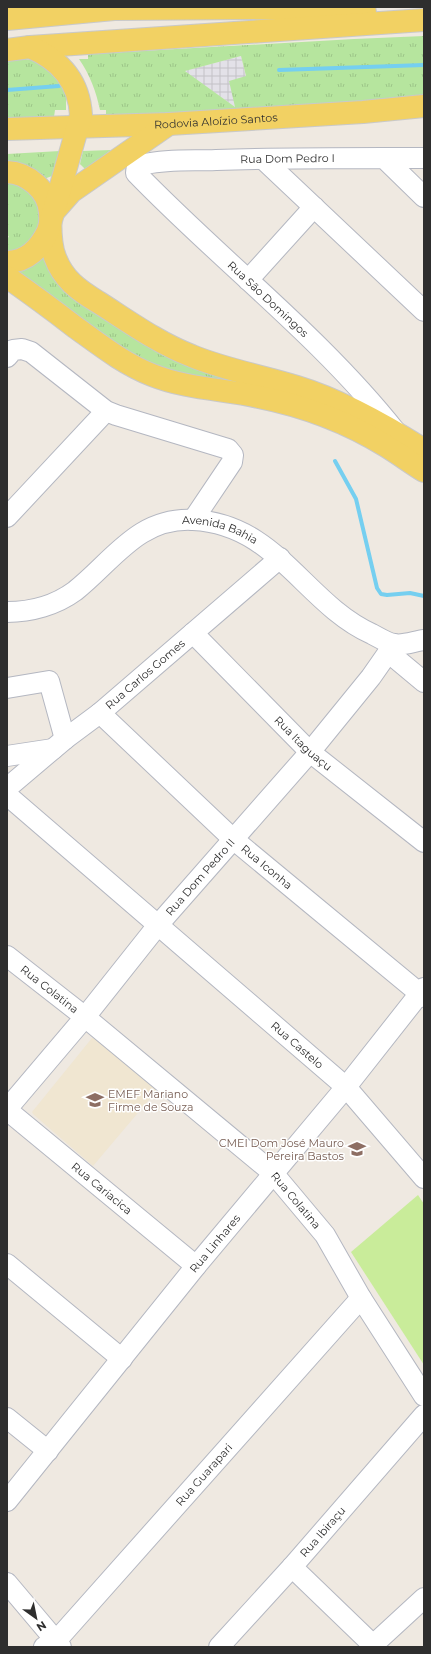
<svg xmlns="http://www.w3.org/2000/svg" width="431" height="1654" viewBox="0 0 431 1654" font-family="Montserrat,sans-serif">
<defs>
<pattern id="industrial-grid" width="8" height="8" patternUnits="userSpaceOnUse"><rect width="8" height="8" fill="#e3e1e8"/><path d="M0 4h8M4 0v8" fill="none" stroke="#c3c1c7"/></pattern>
<pattern id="grass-tufts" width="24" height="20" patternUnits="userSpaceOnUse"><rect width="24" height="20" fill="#b6e59e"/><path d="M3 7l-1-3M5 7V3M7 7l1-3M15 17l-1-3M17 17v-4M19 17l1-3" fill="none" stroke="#9dc588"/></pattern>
</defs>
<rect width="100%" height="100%" fill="#efe9e1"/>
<path fill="url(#industrial-grid)" d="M241,56l5,21 -11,30 -51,-36z"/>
<path fill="#f0e6d1" d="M92,1038l7,1 60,49 -66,78 -60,-52 -1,-2z"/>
<g fill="url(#grass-tufts)" fill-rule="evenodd">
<path d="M424,36v63l-26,2 -292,15v-6h-6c-4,-19 -10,-35 -21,-51h9v-5l266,-15zM241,56l5,20 -17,5 6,26 -50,-36z"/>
<path d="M20,58l16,3 14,7 22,30 -6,1v11h-11l-1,7 -47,3v-60z"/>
<path d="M111,150l-26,19 -5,-5 3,-13z"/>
<path d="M60,151l-8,25 -8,3 -37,-16v-9z"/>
<path d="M7,181l23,10 11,21 -2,16 -14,19 -18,6v-15l2,-1 -2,-3z"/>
<path d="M44,257l166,113 199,84 -258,-86 -136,-98z"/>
</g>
<path fill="#c9ec9a" d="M418,1195l6,9v161l-73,-113z"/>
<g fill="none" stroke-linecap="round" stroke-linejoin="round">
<g stroke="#75cff0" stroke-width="4">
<path d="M279,70l145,-5"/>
<path d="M7,90l52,-4"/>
<path d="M335,461l21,38 21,89 4,6 6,1 23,-2 14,3"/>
</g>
<g stroke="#b4b7c1" stroke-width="22">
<g id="minor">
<path d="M384,158h40"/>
<path d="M263,159l161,152"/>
<path d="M248,280l66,-73"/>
<path d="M7,357l6,-7 9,-1 9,3 75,59 10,4 112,34 5,6 -1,7 -39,58"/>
<path id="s1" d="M396,432c-76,-96 -175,-171 -260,-259 0,-6 4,-8 10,-9 23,-5 47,-3 70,-4 56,-2 112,-2 168,-2l40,39"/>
<path d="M7,517l99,-106"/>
<path id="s2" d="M7,612c24,0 49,-7 68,-21 38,-30 63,-74 118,-71 84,4 111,83 179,114 6,3 15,9 22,10 9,2 21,-3 30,-4"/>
<path id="s3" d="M193,633l117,119 114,90"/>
<path d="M388,652l36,30"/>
<path d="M7,688l42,-7 16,58"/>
<path id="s4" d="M100,713l133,126 191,158"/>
<path d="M7,756l46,-7"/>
<path id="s5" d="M7,788l58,-49 35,-26 180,-155"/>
<path id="s6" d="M7,795l339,292 78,91"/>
<path id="s7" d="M7,956l78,61 188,156 52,62 36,63 63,98"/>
<path id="s8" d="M7,1109l78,-92 73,-92 152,-173 61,-75 23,-33"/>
<path id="s9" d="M7,1110l189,156"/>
<path d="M7,1264l115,95"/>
<path d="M7,1418l41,33"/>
<path id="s10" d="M7,1501l189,-235 150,-179 78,-99"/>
<path d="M292,1567l83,80"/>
<path d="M7,1583l54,64"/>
<path d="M373,1645l51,-47"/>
<path id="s11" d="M44,1647l12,-6 305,-343"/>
<path id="s12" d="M219,1647l73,-80 132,-152"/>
</g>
</g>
<g stroke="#c9c9c9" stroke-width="24">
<g id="major">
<path d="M7,19l107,-10 161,-1 90,4"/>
<path d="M7,50l23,-3 394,-27"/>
<path id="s13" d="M7,129l162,-5 194,-12 61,-6"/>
<path d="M7,172c21,1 41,18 43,40 1,15 -1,30 5,45 8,22 23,33 43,45 30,19 60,41 94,54 34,14 70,20 105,31 43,13 89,39 127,63"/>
<path d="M56,209l15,-17 98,-68"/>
<path d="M7,262c20,0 33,-14 41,-31l33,-116c-2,-34 -21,-55 -51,-68"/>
<path d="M7,277c23,16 46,33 68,50 25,18 49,37 77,48 35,14 71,14 107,22 45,9 88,25 127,49 13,8 25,17 38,25"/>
</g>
</g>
<use href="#minor" stroke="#fff" stroke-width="20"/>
<use href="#major" stroke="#f2d163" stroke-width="22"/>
</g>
<defs>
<g id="school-bare" transform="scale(1.38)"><path d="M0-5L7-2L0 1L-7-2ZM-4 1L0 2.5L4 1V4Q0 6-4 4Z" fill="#8d6e63" stroke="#fff" stroke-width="2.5" paint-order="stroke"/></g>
</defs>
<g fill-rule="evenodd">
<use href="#school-bare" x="95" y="1100"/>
<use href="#school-bare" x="357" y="1149"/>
</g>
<g text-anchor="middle" stroke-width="3" stroke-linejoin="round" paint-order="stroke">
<g font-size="11" fill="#2e2e2e" stroke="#fff">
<text dy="4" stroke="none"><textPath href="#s13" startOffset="209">Rodovia Aloízio Santos</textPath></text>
<text dy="4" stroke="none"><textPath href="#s1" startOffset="524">Rua Dom Pedro I</textPath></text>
<text transform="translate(268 299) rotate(43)" y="4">Rua São Domingos</text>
<text dy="4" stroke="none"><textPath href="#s2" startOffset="243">Avenida Bahia</textPath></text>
<text dy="4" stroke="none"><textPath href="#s5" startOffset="179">Rua Carlos Gomes</textPath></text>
<text dy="4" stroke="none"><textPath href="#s3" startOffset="156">Rua Itaguaçu</textPath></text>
<text dy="4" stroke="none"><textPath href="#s4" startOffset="227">Rua Iconha</textPath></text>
<text dy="4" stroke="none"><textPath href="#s8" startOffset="302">Rua Dom Pedro II</textPath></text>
<text dy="4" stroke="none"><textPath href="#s7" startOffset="54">Rua Colatina</textPath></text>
<text dy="4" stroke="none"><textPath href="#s6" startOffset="383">Rua Castelo</textPath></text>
<text dy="4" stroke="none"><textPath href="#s9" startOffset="123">Rua Cariacica</textPath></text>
<text dy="4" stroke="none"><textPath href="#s7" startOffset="379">Rua Colatina</textPath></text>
<text dy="4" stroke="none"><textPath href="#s10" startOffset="331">Rua Linhares</textPath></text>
<text dy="4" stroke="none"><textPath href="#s11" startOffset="236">Rua Guarapari</textPath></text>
<text dy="4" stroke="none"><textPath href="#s12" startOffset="155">Rua Ibiraçu</textPath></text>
</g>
<g font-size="11" fill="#785e54" stroke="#fff" text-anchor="start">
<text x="108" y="1098">EMEF Mariano<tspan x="108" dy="13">Firme de Souza</tspan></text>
<text x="344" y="1147" text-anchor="end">CMEI Dom José Mauro<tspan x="344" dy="13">Pereira Bastos</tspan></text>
</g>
</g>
<rect width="431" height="1654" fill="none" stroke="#2e2e2e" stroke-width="16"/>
<g transform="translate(36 1618) rotate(147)" stroke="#ffffff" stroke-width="3" paint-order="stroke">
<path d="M0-3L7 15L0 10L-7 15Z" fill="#2e2e2e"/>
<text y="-6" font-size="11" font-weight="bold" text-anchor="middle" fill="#2e2e2e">N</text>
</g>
</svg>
